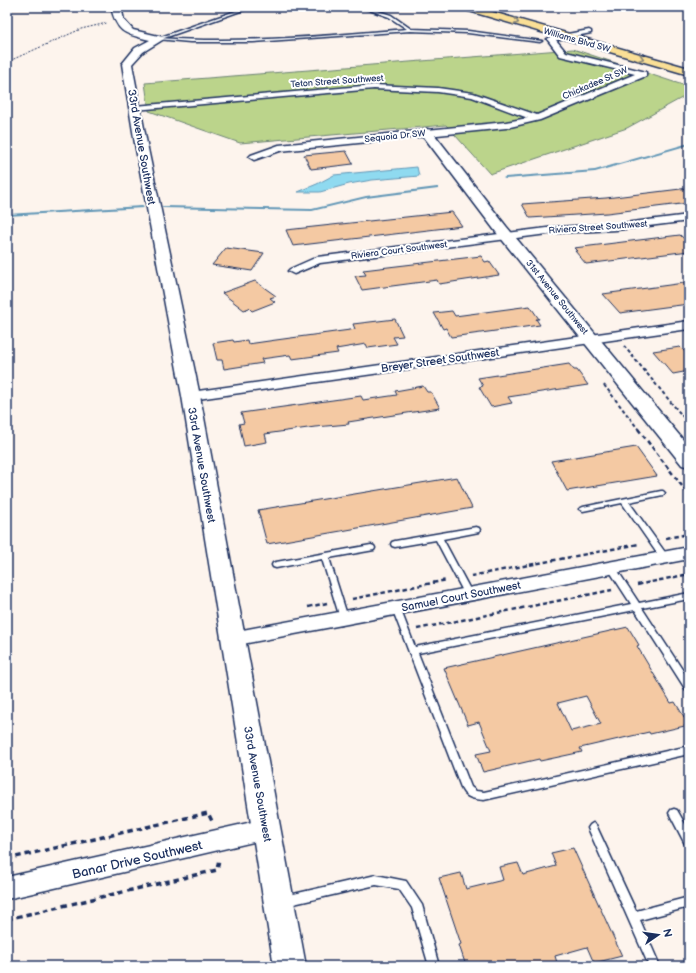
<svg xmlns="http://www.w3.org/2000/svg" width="696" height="973" viewBox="0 0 696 973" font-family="'Balsamiq Sans',sans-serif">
<rect width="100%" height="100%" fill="#fdf4ed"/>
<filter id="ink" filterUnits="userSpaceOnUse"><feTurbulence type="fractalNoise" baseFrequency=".025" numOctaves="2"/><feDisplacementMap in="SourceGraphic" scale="8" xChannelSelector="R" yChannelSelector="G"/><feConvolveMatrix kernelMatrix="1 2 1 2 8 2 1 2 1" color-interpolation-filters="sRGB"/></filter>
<g filter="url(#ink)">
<path fill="#bbd48b" stroke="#6b8274" d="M573,49l116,38v7l-62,34 -137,46 -44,-49 -206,18 -91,-32 -4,-28z"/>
<path fill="#8fdaf0" stroke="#6196b6" d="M417,167l2,9 -47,4 -23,4 -29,8h-22l19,-8 17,-9z"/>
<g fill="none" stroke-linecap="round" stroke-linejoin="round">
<g fill="#6196b6" fill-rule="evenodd">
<path d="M689,143v2l-94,27 -90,7 -2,-1 2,-1 90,-7z"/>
<path d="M437,187h1v2l-72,9 -54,13 -149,-3 -2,-1 2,-1 149,3 54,-13z"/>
<path d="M142,206l2,1 -1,1 -136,8v-2z"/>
</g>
</g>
<g fill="#f4c9a3" stroke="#1b2f5e" fill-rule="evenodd">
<path d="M346,151l7,13 -42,5 -7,-14z"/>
<path d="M689,188v15l-82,10 -77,5 -8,-14 84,-6z"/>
<path d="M452,212l10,14 -169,20 -7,-16z"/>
<path d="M680,235l9,8v8l-103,13 -11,-13h2l-3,-3z"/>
<path d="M226,248l38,5 -12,18 -40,-6z"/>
<path d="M481,256l4,6 4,-1 10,14 -60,9 -2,-4 -75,10 -7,-14 11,-1 -3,-5z"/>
<path d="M255,281l21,15 -6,2 5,4 -23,9 -3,-3 -5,2 -22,-17z"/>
<path d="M684,283l5,6v15l-24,3 -45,6 -17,-19z"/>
<path d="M530,306l9,13h-3l4,6 -89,12 -5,-9 -3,1 -9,-16 18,-2 3,5z"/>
<path d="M395,319l8,17 -10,1 4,7 -29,4 -2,-4 -30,5 2,4 -46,6 -2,-4 -29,4 2,4 -39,6 -2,-9h-5l-4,-17 20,-3 1,2 13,-2 1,4 28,-4 74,-10 5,-1 -2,-5z"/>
<path d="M680,347l9,9v15l-16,3 -20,-23z"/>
<path d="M569,364l5,6h3l11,15 -80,12 4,6 -21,4 -12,-20 4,-1 -5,-8z"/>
<path d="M423,386l4,6h4l9,16 -92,14 1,2 -34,3 -50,7 2,8 -23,4 -5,-22 5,-1 -3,-10 120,-17 2,4 34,-5 -2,-4z"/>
<path d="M636,447l21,29 -90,15 -16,-30z"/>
<path d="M457,477l15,31 -205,36 -9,-34z"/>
<path d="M628,627l11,18 -2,1 34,57 4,-1 14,23 -39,9 -1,-2 -69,16 2,4 -42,9 -1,-2 -56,13 -7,-18 15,-3 -12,-29 -11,3 -24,-57zM586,696l15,28 -30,7 -13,-28z"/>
<path d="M573,848l49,108 -28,7 -7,-16 -32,9 3,10h-92l-7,-21 2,-1 -22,-66 22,-5 5,16 37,-9 -4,-13 19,-4 5,12 33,-9 -5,-13z"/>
</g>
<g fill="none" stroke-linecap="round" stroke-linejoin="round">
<g stroke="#1b2f5e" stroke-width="3">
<g id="lane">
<path d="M247,7h5l-88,31 -3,-1z"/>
<path d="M361,7h5l25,8 20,14 57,2 74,10 -2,1 -72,-9 -58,-2 -157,11h-63l-33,-3 2,-1c83,6 165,-2 248,-9l-18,-12z"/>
<path d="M661,491h2l2,2 -2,2 -34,7 38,53 1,2 -1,2h-6l-39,-56 -39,8 -4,-2 4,-2z"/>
<path d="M476,527l3,1 1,2 -1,2 -36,7 30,56 -1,2h-6l-30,-57 -41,7 -3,-1 -1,-2 1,-2 3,-1z"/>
<path d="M371,545l3,1 1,2 -1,2 -45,8 19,60 -1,2 -3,1 -3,-1 -1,-2 -18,-59 -46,9 -3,-1 -1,-2 1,-2 3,-1z"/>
<path d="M611,564l3,1 25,38 50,-10v6l-47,9 47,72v11l-3,-1 -51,-80 -217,43 53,134 5,4 8,1 205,-46v8l-205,46c-9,-1 -17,-1 -22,-10l-70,-182 1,-2 3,-1 3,1 1,2 15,39 216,-43 -24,-37 1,-2z"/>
<path d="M674,809l3,1 12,21v15l-4,-2 -16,-31 2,-3z"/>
<path d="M593,823l3,2 40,86 53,-14v10l-49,13 20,46h-11l-61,-138 2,-3z"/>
<path d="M376,875l30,6 16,24 17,61h-10l-17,-58 -13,-19 -23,-4 -91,21 -4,-1 -1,-4 1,-4 4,-1z"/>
</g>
</g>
<g stroke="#1b2f5e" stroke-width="3">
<g id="street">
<path d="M589,30l2,1v2l-35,7 10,12 80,20v4l-106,44 -34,8 -226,23 -26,9 -5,-3 2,-2 28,-10 227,-23 22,-4 -56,-21 -34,-5 -64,-3 -239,21 -4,-2 4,-2 239,-21 64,3 35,5 64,22 98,-41 -75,-18 -13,-17 4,-2z"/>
<path d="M689,215v6l-73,9 -61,3 -235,30 -26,11 -6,-3 2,-2 27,-12 238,-30 61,-3z"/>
<path d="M689,321v8l-498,71 -5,-1 -2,-3 2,-3 5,-1z"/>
<path d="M689,547v12l-457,87 -6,-2 -3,-5 3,-5 6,-2z"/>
<path d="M266,819l7,3 4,7 -4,7 -7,3 -259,60v-22z"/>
</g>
</g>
<g stroke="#1b2f5e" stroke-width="3">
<g id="secondary">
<path d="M111,7h10l3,13 9,10 30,7 1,2 -21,13 -11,12 15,80 53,252 106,570h-32l-92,-570 -47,-252 -13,-80 13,-16 15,-8c-24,-6 -33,-6 -39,-33z"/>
<path d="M427,129l4,1 75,96 183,221v20l-7,-2 -186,-233 -75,-99 2,-3z"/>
</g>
</g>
<g stroke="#1b2f5e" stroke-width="3">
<path id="primary" d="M460,7h15l214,61v7l-227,-66z"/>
</g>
<path stroke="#1b2f5e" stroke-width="1" stroke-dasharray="2 1.5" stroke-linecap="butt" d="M7,62l74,-33 26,-6"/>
<g stroke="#1b2f5e" stroke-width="2" stroke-dasharray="3.5 2.5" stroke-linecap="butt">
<path d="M624,346l65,78"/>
<path d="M604,385l35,45"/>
</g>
<g stroke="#1b2f5e" stroke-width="2.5" stroke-dasharray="4.5 3" stroke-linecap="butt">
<path d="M638,429l51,66"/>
<path d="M666,538l23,-4"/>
<path d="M471,576l168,-32"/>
<path d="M637,585l52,-11"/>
<path d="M352,599l95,-19"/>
<path d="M308,607l19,-4"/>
<path d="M417,629l195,-39"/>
</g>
<g stroke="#1b2f5e" stroke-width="3.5" stroke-dasharray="5.5 4" stroke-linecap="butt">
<path d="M7,859l201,-46 5,10"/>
<path d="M7,919l210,-49 2,-11"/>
</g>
<use href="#lane" fill="#fff" fill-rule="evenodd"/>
<use href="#street" fill="#fff" fill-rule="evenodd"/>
<use href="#secondary" fill="#fff" fill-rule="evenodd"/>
<use href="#primary" fill="#fadf96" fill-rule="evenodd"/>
</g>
<defs><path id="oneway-chevron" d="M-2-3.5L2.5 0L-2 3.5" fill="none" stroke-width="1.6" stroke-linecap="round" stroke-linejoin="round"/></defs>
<g stroke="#8a877a">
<use href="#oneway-chevron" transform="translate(516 22) rotate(16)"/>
<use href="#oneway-chevron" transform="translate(641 58) rotate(16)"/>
</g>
</g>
<g text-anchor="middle" stroke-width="4" stroke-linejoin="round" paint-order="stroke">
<g font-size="9" fill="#1b2f5e" stroke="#fff">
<text transform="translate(577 40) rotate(16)" y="3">Williams Blvd SW</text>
<text transform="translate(337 81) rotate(-4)" y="3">Teton Street Southwest</text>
<text transform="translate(595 83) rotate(-23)" y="3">Chickadee St SW</text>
<text transform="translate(395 136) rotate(-6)" y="3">Sequoia Dr SW</text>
<text transform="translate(598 227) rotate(-4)" y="3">Riviera Street Southwest</text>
<text transform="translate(399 250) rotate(-7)" y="3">Riviera Court Southwest</text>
<text transform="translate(557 297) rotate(51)" y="3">31st Avenue Southwest</text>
</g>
<g font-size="11" fill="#1b2f5e" stroke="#fff">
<text transform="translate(142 147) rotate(80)" y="4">33rd Avenue Southwest</text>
<text transform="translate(440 360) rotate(-8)" y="4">Breyer Street Southwest</text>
<text transform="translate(202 465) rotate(80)" y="4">33rd Avenue Southwest</text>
<text transform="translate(461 596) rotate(-11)" y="4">Samuel Court Southwest</text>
<text transform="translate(258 784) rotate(80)" y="4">33rd Avenue Southwest</text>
</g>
<g font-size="13" fill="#1b2f5e" stroke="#fff">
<text transform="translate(137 859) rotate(-13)" y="5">Banar Drive Southwest</text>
</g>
</g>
<rect width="696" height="973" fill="none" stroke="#fff" stroke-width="24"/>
<rect x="12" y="12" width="672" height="949" fill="none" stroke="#1b2f5e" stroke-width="1.5" filter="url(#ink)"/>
<g transform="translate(658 935) rotate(77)" stroke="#ffffff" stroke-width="3" paint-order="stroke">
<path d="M0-3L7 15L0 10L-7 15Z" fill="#1b2f5e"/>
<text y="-6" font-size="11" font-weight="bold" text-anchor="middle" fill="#1b2f5e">N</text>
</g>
</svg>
